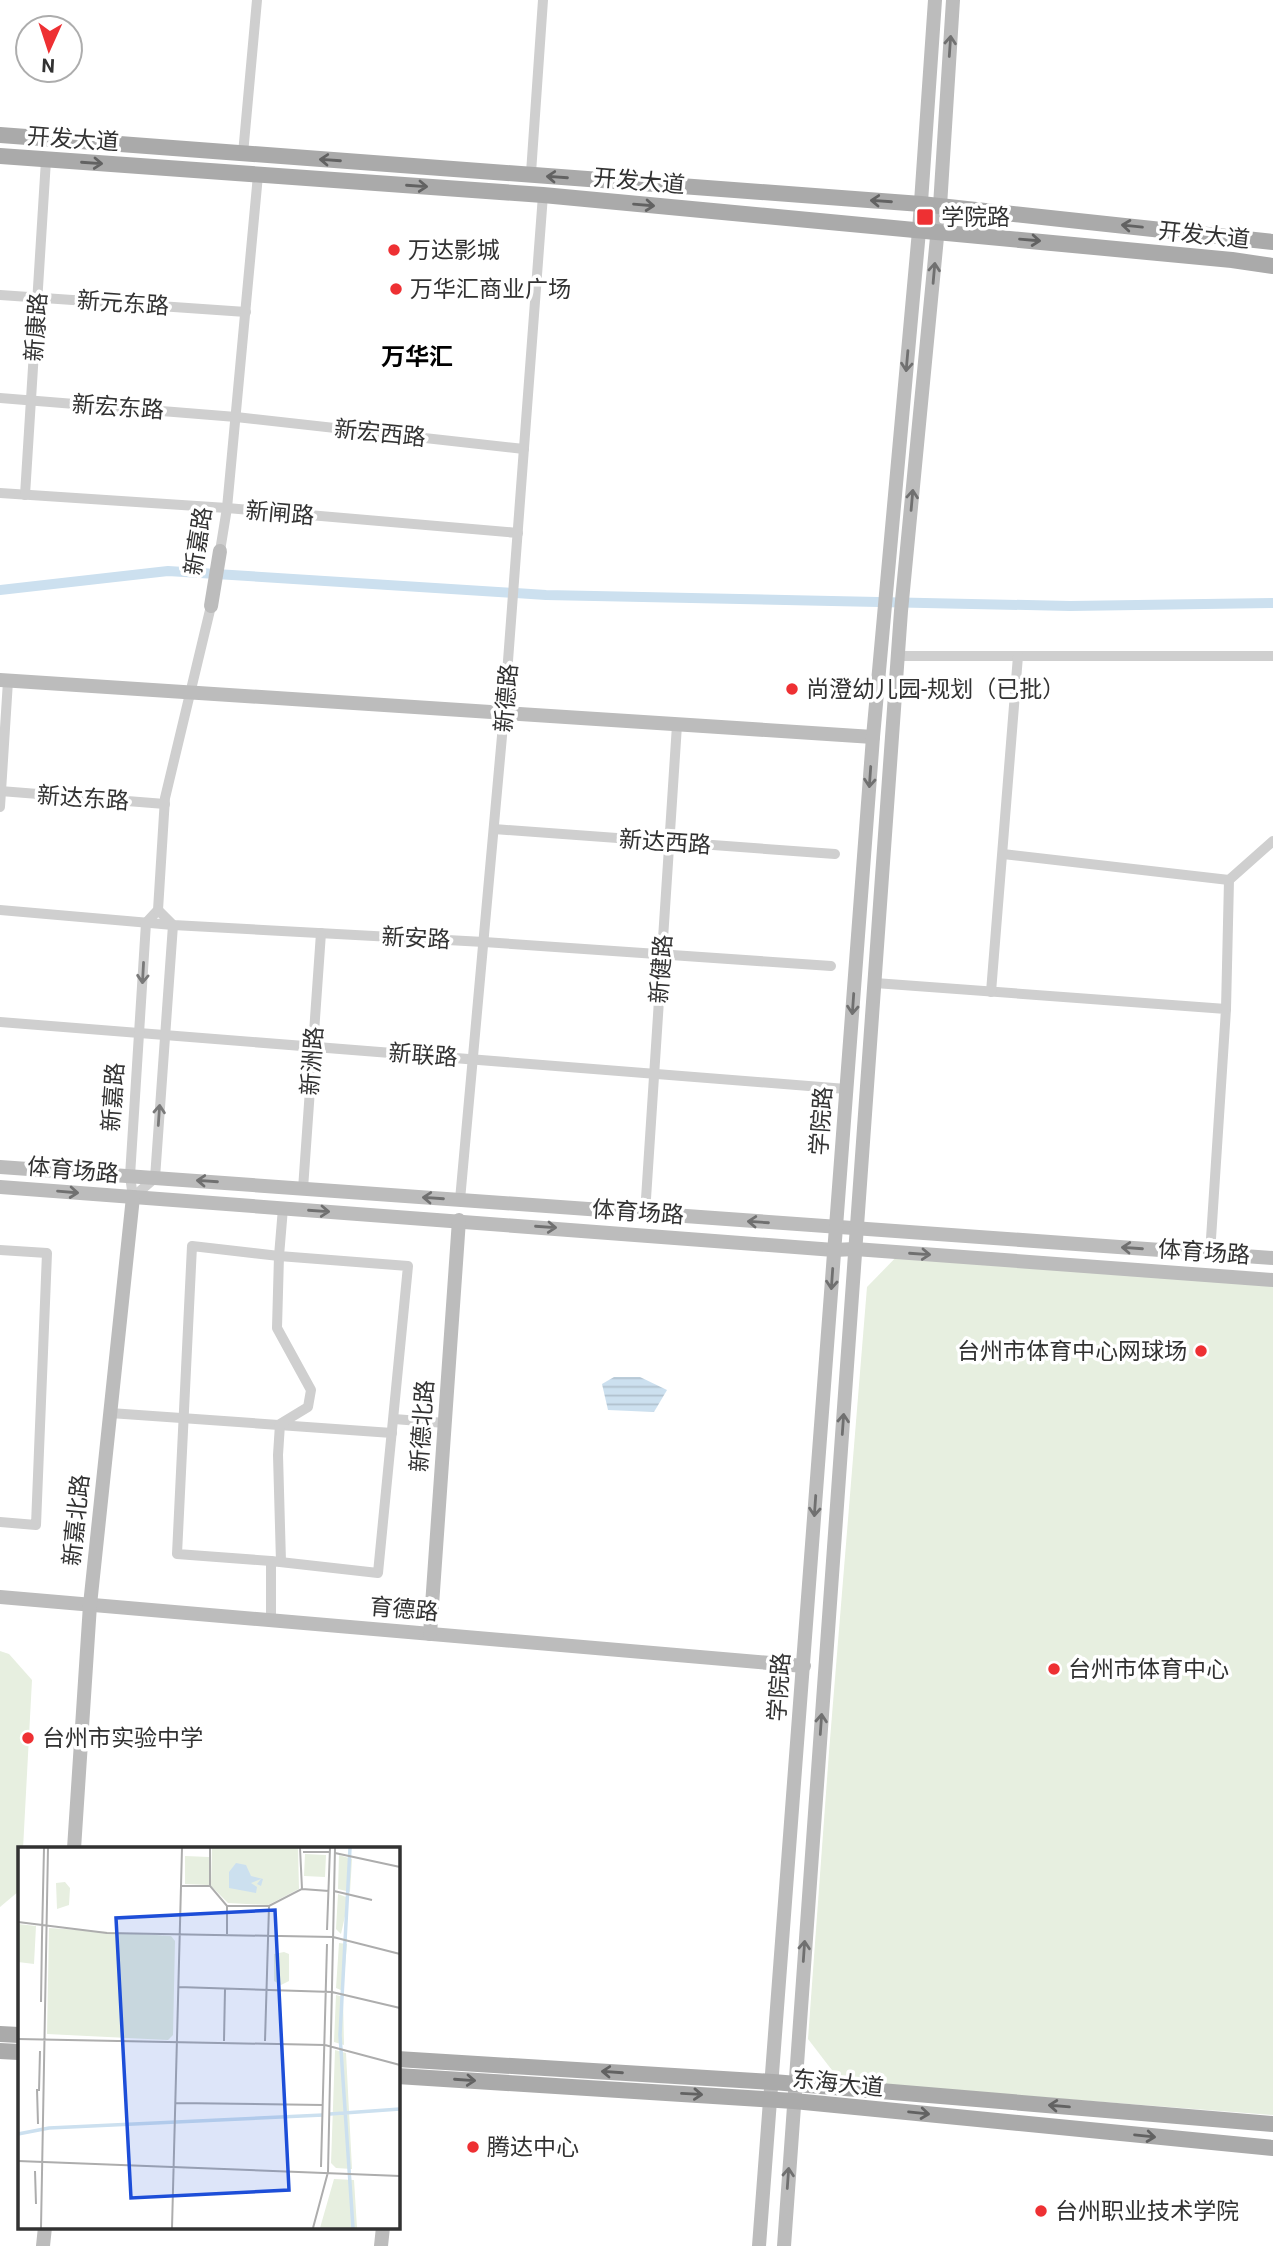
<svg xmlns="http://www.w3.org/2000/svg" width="1273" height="2246" viewBox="0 0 1273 2246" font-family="Roboto,'Noto Sans SC',sans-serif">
<defs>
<pattern id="water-rules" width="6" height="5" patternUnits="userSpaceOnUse" patternTransform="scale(1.75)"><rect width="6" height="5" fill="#cce0ef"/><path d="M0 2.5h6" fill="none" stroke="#b0c1cd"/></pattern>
</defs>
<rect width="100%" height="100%" fill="#fff"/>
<g fill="#e7efe0">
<path d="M906,1247l367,29v839l-432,-33 -33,-43 21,-287 38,-465z"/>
<path d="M0,1651l9,3 23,26 -9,169h-4v42l-19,16z"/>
</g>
<path fill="url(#water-rules)" d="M614,1377h26l27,13 -13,22 -46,-2 -6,-26z"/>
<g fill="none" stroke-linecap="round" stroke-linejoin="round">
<path stroke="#cce0ef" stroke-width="10" d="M0,590l168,-19 378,24 524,11 203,-3"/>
<g stroke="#cfcfcf" stroke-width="10">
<path d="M243,154l14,-154"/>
<path d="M531,173l12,-173"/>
<path d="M0,295l246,17"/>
<path d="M0,398l236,19 288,32"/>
<path d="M0,493l227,15 291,25"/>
<path d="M25,495l21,-335"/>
<path d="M220,551l7,-43 31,-333"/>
<path d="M898,656h375"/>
<path d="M0,791l165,13"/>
<path d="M0,807l8,-126"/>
<path d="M494,829l341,25"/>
<path d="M1003,854l226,26"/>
<path d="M0,910l173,15 311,17 347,24"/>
<path d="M875,983l351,26 -16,245"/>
<path d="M991,992l27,-336"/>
<path d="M1226,1009l3,-129 44,-39"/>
<path d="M0,1022l846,67"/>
<path d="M303,1189l18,-256"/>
<path d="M133,1197l-3,-21 16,-253 12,-13 7,-112 46,-192"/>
<path d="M133,1197l22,-19 18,-253 -15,-15"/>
<path d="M460,1200l44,-486 39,-519"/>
<path d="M645,1214l32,-489"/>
<path d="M0,1250l47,3 -11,272 -36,-3"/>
<path d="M110,1413l282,20"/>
<path d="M394,1419l51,4"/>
<path d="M271,1561l-94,-7 15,-308 87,10 -2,72 34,62 -3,17 -28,17 -2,31 3,107"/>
<path d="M271,1621v-60l107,12 30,-307 -129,-10 4,-48"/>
</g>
<g stroke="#bcbcbc" stroke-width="14">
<path d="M211,606l9,-55"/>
<path d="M0,680l873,57"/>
<path d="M0,1167l1273,91"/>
<path d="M0,1187l834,63 21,-1 418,31"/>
<path d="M0,1597l804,69"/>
<path d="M430,1634l29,-414"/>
<path d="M74,1849l16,-244 43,-408"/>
<path d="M43,2246l2,-19"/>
<path d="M381,2246l2,-19"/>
<path d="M759,2246l114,-1509 46,-506 16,-231"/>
<path d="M784,2246l117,-1635 39,-405 13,-206"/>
</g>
<g stroke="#aaa" stroke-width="16">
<path d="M0,135l921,69 352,38"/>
<path d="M0,156l543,39 689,65 41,6"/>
<path d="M0,2034l19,1"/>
<path d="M0,2051l19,1"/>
<path d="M397,2059l376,23 500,42"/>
<path d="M397,2076l397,25 479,47"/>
</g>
</g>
<defs><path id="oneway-shaft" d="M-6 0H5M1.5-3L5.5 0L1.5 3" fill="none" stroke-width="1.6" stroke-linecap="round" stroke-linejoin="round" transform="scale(1.75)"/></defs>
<g stroke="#707070">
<use href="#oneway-shaft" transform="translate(950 46) rotate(-86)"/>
<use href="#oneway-shaft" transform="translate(934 273) rotate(-85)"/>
<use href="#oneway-shaft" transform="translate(907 361) rotate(95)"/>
<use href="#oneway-shaft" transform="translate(912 500) rotate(-85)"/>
<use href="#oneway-shaft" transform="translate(870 777) rotate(94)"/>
<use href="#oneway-shaft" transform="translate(853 1004) rotate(94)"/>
<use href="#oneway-shaft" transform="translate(207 1181) rotate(-176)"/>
<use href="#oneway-shaft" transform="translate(68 1192) rotate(5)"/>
<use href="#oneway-shaft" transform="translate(433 1198) rotate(-176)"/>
<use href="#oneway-shaft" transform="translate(319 1211) rotate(4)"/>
<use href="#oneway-shaft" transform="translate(758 1222) rotate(-176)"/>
<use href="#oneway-shaft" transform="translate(546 1227) rotate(4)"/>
<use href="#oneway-shaft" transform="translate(1132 1248) rotate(-176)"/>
<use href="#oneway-shaft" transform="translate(920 1254) rotate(4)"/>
<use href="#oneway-shaft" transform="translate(832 1279) rotate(94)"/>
<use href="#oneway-shaft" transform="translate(843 1424) rotate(-86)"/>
<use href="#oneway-shaft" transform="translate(815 1506) rotate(94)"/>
<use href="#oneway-shaft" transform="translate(821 1724) rotate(-86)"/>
<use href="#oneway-shaft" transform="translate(804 1951) rotate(-86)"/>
<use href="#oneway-shaft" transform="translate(788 2178) rotate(-86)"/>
</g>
<g stroke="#626262">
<use href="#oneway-shaft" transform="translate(330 160) rotate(-176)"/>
<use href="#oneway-shaft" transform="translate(92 163) rotate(4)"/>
<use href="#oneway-shaft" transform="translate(557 177) rotate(-176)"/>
<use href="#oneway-shaft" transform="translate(417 186) rotate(4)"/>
<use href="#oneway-shaft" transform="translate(881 201) rotate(-176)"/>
<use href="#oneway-shaft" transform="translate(644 205) rotate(5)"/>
<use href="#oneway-shaft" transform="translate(1132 226) rotate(-174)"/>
<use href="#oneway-shaft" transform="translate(1030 240) rotate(5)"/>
<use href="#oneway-shaft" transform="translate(612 2072) rotate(-176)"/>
<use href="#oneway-shaft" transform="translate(465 2080) rotate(4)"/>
<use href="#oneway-shaft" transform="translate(692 2094) rotate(3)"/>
<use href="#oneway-shaft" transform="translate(1059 2106) rotate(-175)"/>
<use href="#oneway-shaft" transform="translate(919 2113) rotate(6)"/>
<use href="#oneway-shaft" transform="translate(1145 2136) rotate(6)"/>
</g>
<g stroke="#797979">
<use href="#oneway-shaft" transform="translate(143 973) rotate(93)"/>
<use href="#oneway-shaft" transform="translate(159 1115) rotate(-86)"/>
</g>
<g fill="#ee3033" stroke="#fff" stroke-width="2.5">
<rect x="916" y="208" width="18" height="18" rx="3.5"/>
<circle cx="394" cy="250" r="7"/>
<circle cx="396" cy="289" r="7"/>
<circle cx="792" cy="689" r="7"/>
<circle cx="1201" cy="1351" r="7"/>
<circle cx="1054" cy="1669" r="7"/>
<circle cx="28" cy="1738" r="7"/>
<circle cx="473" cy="2147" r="7"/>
<circle cx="1041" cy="2211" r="7"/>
</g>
<g text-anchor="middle" stroke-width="7" stroke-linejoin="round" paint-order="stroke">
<g font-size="23" fill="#323232" stroke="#fff">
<text transform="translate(73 139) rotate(4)" y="8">开发大道</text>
<text transform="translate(639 181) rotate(5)" y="8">开发大道</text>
<text transform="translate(1204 235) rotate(6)" y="8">开发大道</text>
<text transform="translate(123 303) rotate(4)" y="8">新元东路</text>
<text transform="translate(36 327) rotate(-86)" y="8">新康路</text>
<text transform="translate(118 407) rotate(4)" y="8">新宏东路</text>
<text transform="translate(380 433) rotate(6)" y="8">新宏西路</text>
<text transform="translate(280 513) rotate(5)" y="8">新闸路</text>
<text transform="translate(198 541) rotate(-81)" y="8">新嘉路</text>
<text transform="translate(506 698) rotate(-85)" y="8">新德路</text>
<text transform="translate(83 798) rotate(4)" y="8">新达东路</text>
<text transform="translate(665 842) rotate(4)" y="8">新达西路</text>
<text transform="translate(416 938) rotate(3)" y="8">新安路</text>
<text transform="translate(661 969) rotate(-86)" y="8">新健路</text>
<text transform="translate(423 1055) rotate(4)" y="8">新联路</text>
<text transform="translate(312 1061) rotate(-86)" y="8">新洲路</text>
<text transform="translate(113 1097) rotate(-86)" y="8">新嘉路</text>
<text transform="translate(821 1121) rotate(-86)" y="8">学院路</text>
<text transform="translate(73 1170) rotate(5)" y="8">体育场路</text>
<text transform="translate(638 1212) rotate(4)" y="8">体育场路</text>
<text transform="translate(1204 1252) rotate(4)" y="8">体育场路</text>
<text transform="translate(422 1426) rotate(-86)" y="8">新德北路</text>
<text transform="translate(76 1520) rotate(-84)" y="8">新嘉北路</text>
<text transform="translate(404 1609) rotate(5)" y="8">育德路</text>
<text transform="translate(779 1687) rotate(-86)" y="8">学院路</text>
<text transform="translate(838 2083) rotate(6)" y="8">东海大道</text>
</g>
<g font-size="23" fill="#323232" stroke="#fff" text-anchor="start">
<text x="941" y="225">学院路</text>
<text x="408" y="258">万达影城</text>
<text x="410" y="297">万华汇商业广场</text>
<text x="806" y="697">尚澄幼儿园-规划（已批）</text>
<text x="1187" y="1359" text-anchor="end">台州市体育中心网球场</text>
<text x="1068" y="1677">台州市体育中心</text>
<text x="42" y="1746">台州市实验中学</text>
<text x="487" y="2155">腾达中心</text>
<text x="1055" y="2219">台州职业技术学院</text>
</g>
<g font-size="24" font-weight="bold" fill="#000" stroke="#fff">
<text x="417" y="365">万华汇</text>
</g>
</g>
<g transform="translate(18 1847)">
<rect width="382" height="382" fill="#fff"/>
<path d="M194,1h86l1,41 -31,16 -40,-2 -17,-17zM287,7l21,1 -1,22 -21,-1zM321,8l13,4 -2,33 -12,-3zM167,9l24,1v28l-24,-1zM320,47l11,4 -8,36 -5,-5zM321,96l8,1 -4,47 -7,-3zM318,148l7,2 1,48 -10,-3zM317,203l11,3 6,116 -16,-1 -5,-5zM316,332l20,1 3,48h-37z" fill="#e7efe0"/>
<path d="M47,35l5,6 -1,17 -12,4 -1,-26zM0,77l18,2 -2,38 -16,-2zM31,81l122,8 4,5 -2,94 -5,5 -121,-6zM266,105l5,2v27l-8,4 -7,-4v-27z" fill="#e7efe0"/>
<path d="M218,16l10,2 5,11 12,3 -2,7 -4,-2 4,-5 -10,4 6,4 -1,6 -27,-5v-16z" fill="#cce0ef"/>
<path fill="none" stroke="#cce0ef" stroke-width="3.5" d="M332,1l-10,187 13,193M312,267l70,-5M0,287l31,-6 274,-13"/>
<path fill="none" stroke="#adadad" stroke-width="2" d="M192,1v38l17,20h42l33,-17 -2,-41M285,5h27M317,6l65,14M163,39h29M284,42l27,2M316,44l38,9M0,75l89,11 226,4 67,17M309,83l3,-82M209,87v-28M24,90l2,-89M160,140l154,5 68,16M23,155l1,-66M0,192l307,6 75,20M206,194l1,-52M247,194l4,-135M19,242l1,35M21,244l1,-40M158,256l147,2M0,314l382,15M303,320l6,-223M17,324l1,33M23,381l7,-380M154,381l10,-380M295,381l15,-56 7,-324"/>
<path fill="#1d4ed8" fill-opacity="0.15" stroke="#1d4ed8" stroke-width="3.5" d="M257,63l14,280 -158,8 -15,-280z"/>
<rect width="382" height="382" fill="none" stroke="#323232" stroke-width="3.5"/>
</g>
<g transform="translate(49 49) rotate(183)"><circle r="33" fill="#ffffff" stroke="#adadad" stroke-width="2"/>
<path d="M0-5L12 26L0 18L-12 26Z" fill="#ee3033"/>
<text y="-10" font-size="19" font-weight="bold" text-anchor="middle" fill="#323232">N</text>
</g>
</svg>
